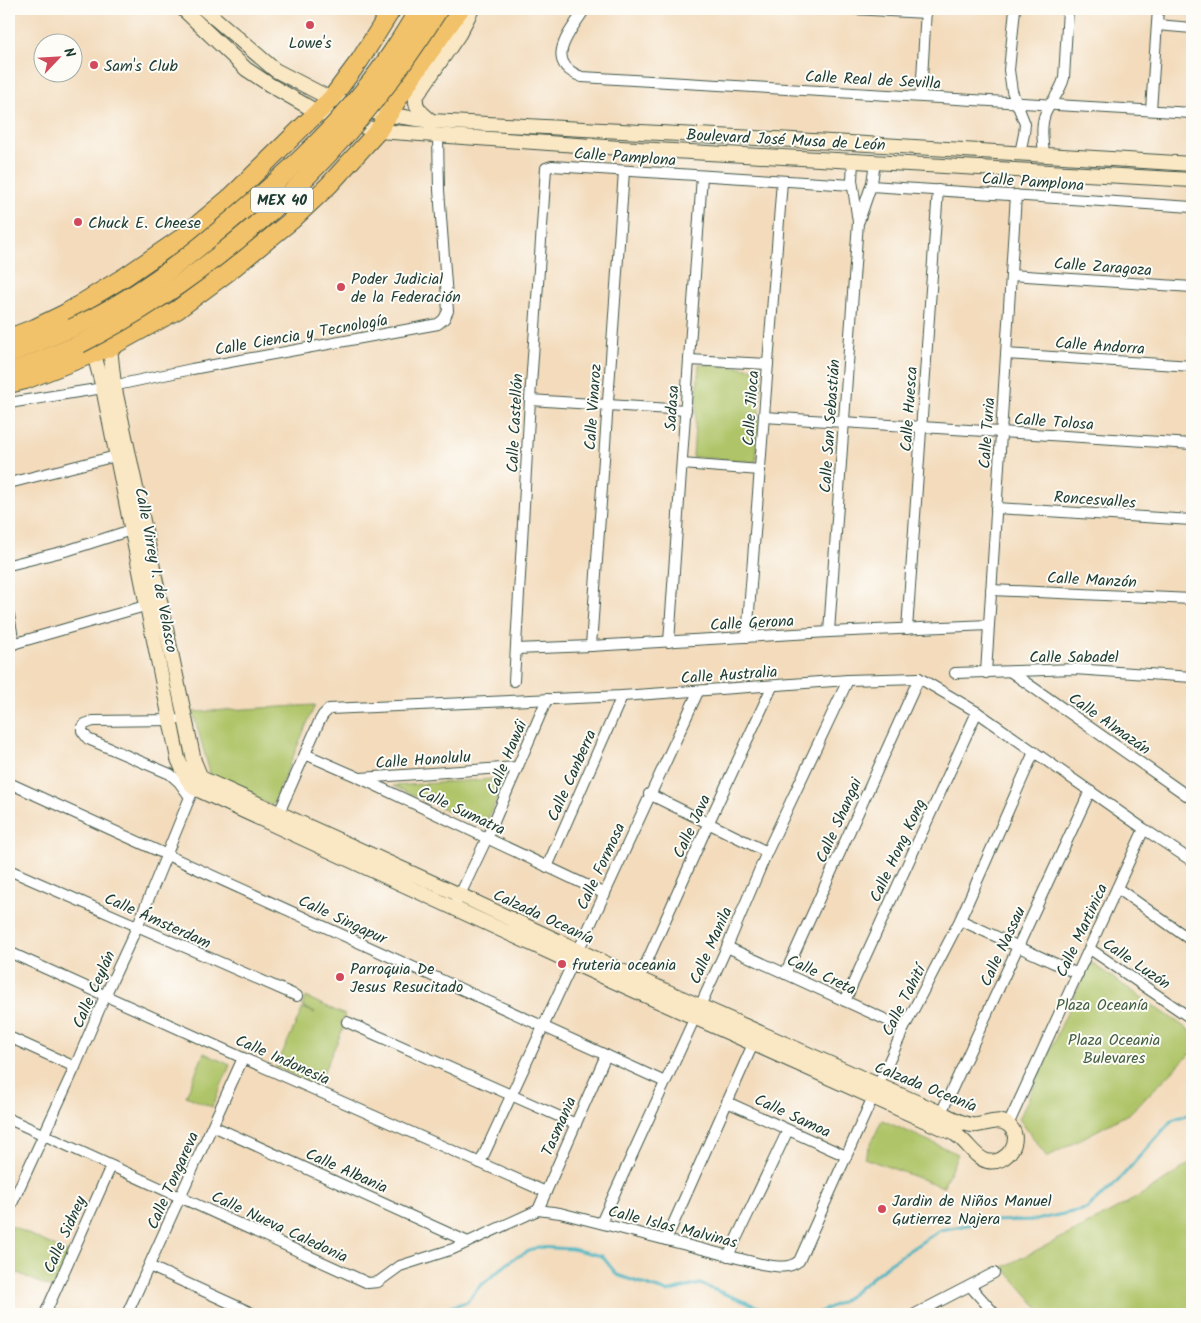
<svg xmlns="http://www.w3.org/2000/svg" width="1201" height="1323" viewBox="0 0 1201 1323" font-family="Kalam,sans-serif">
<rect width="100%" height="100%" fill="#fdfcf7"/>
<filter id="ink" filterUnits="userSpaceOnUse"><feTurbulence type="fractalNoise" baseFrequency=".02" numOctaves="2"/><feDisplacementMap in="SourceGraphic" scale="10" xChannelSelector="R" yChannelSelector="G"/><feConvolveMatrix kernelMatrix="1 2 1 2 8 2 1 2 1" color-interpolation-filters="sRGB"/></filter>
<filter id="wash" filterUnits="userSpaceOnUse"><feTurbulence type="fractalNoise" baseFrequency=".0096" numOctaves="4" result="noise"/><feDisplacementMap in="SourceGraphic" scale="20" xChannelSelector="R" yChannelSelector="G"/><feGaussianBlur stdDeviation="1.12" result="paint"/><feColorMatrix in="noise" values="0 0 0 0 0 0 0 0 0 0 0 0 0 0 0 0 0 1.4 0 .05"/><feComposite in="paint" operator="in"/></filter>
<g filter="url(#wash)">
<rect width="100%" height="100%" fill="#f3dbbc"/>
<g fill="#afc468" stroke="#67804e">
<path d="M699,364l63,5 -6,93 -63,-5z"/>
<path d="M315,705l-43,101 -60,-26 -19,-68z"/>
<path d="M507,778l-23,49 -91,-41z"/>
<path d="M1090,962l102,70v20l-62,61 -83,44 -28,-38z"/>
<path d="M306,997l39,18 -4,10 3,2 -27,59 -41,-19 27,-59 12,5 -13,-7z"/>
<path d="M204,1053l26,12 -18,42 -26,-11z"/>
<path d="M882,1120l76,34 -15,33 -79,-29z"/>
<path d="M1192,1162v152h-148l-41,-47c64,-32 130,-63 189,-105z"/>
<path d="M10,1225l59,28 -16,36 -44,-20z"/>
</g>
<g fill="none" stroke-linecap="round" stroke-linejoin="round">
<g stroke="#46b3c1" stroke-width="3">
<path d="M426,1314l41,-12 12,-15 34,-28 24,-12 35,2 30,7 15,19 50,17 33,-8 63,25 28,5"/>
<path d="M815,1314l28,-13 47,-38 50,-33 49,-9 47,-1 50,-11 30,-26 56,-63 20,-7"/>
</g>
</g>
</g>
<g filter="url(#ink)">
<g fill="none" stroke-linecap="round" stroke-linejoin="round">
<g stroke="#3f5548" stroke-width="12">
<g id="street">
<path d="M585,9c-15,23 -43,53 -3,68l610,36"/>
<path d="M853,9l73,4"/>
<path d="M1015,9l-6,61 3,21 13,33 -1,10 -4,19"/>
<path d="M1157,25l35,3"/>
<path d="M921,96l5,-87"/>
<path d="M1151,110l7,-101"/>
<path d="M1044,155c-1,-14 -4,-30 2,-43 6,-12 15,-21 18,-34l4,-69"/>
<path d="M871,186l321,21"/>
<path d="M859,221l13,-38 3,-21"/>
<path d="M1011,275l181,12"/>
<path d="M1006,354l186,12"/>
<path d="M689,360l79,4"/>
<path d="M530,400l156,10"/>
<path d="M9,403l94,-15 89,-19 246,-45 6,-5 4,-8 -9,-121 -1,-55"/>
<path d="M764,417l428,27"/>
<path d="M682,464l78,6"/>
<path d="M9,483l107,-27"/>
<path d="M996,508l196,12"/>
<path d="M9,565l60,-15 62,-20"/>
<path d="M991,590l201,9"/>
<path d="M9,615l5,29"/>
<path d="M907,629l31,-439"/>
<path d="M829,632l29,-410 -6,-42 1,-19"/>
<path d="M747,637l35,-456"/>
<path d="M669,642l33,-466"/>
<path d="M9,645l143,-41"/>
<path d="M591,646l33,-475"/>
<path d="M516,649l75,-3 238,-14 160,-7"/>
<path d="M1011,672l181,127"/>
<path d="M955,673l119,-4 118,8"/>
<path d="M986,673l30,-478"/>
<path d="M514,681l16,-281 16,-232 6,-2 300,19"/>
<path d="M175,720l-82,1 -8,3 -3,3v4l6,8 82,35 9,8 11,15"/>
<path d="M305,754l55,24 245,116"/>
<path d="M361,778l156,-11"/>
<path d="M9,783l656,299"/>
<path d="M649,794l118,58"/>
<path d="M279,813l40,-91 4,-7 6,-6 293,-13 226,-16 71,-2 58,34 167,117 48,32"/>
<path d="M547,867l75,-171"/>
<path d="M9,870l288,126"/>
<path d="M1117,888l75,53"/>
<path d="M457,901l30,-63 60,-139"/>
<path d="M960,920l118,54"/>
<path d="M727,947l177,81"/>
<path d="M1090,949l102,70"/>
<path d="M9,952l234,106 303,134"/>
<path d="M785,974l134,-296"/>
<path d="M639,979l70,-157 63,-135"/>
<path d="M845,1001l132,-289"/>
<path d="M347,1022l229,102"/>
<path d="M9,1037l66,30"/>
<path d="M727,1102l119,54"/>
<path d="M941,1113l149,-322"/>
<path d="M9,1119l359,164 10,-1 22,-16 53,-17 85,-39"/>
<path d="M1008,1125l136,-296"/>
<path d="M213,1126l255,116"/>
<path d="M480,1163l218,-471"/>
<path d="M9,1210l66,-143 30,-71 32,-69 53,-130 7,-14"/>
<path d="M538,1210l22,3 201,51c13,2 26,6 38,-3l105,-233 56,-108 74,-168"/>
<path d="M538,1210l68,-155"/>
<path d="M601,1223l126,-276 40,-95 81,-172"/>
<path d="M666,1240l87,-196"/>
<path d="M728,1256l60,-126"/>
<path d="M149,1266l105,48"/>
<path d="M970,1286l25,28"/>
<path d="M45,1314l66,-148"/>
<path d="M127,1314l116,-256"/>
<path d="M915,1314l79,-41"/>
</g>
</g>
<g stroke="#3f5548" stroke-width="16">
<g id="secondary">
<path d="M183,9l63,60 24,16 49,28 59,18 242,17 572,32"/>
<path d="M204,9l71,61 56,29 46,14 54,8 419,22 342,21"/>
<path d="M431,121c-7,-7 -17,-12 -15,-24l43,-63 13,-25"/>
<path d="M94,354l9,34 75,371 9,20 7,9 379,175 382,171c12,7 20,24 32,27 20,5 39,-24 20,-37 -10,-6 -20,0 -30,1 -11,2 -26,-8 -36,-12l-302,-134 -179,-84 -259,-117 -7,-17 -9,-43 -71,-333 -4,-38"/>
</g>
</g>
<g stroke="#3f5548" stroke-width="20">
<g id="highway">
<path d="M9,338l26,-10 31,-15 60,-37 57,-39 49,-41 99,-97 29,-39 32,-51"/>
<path d="M9,354l63,-26"/>
<path d="M9,373l71,-29"/>
<path d="M9,384l16,-4 85,-33 67,-37 51,-38 64,-52 37,-35 49,-54 35,-56 47,-66"/>
</g>
</g>
<use href="#street" stroke="#fff" stroke-width="10"/>
<use href="#secondary" stroke="#fae7c3" stroke-width="14"/>
<use href="#highway" stroke="#f2c26a" stroke-width="18"/>
<g stroke="#3f5548" stroke-width="20" stroke-linecap="butt">
<g id="highway-bridge">
<path d="M72,328c61,-28 112,-67 163,-111 45,-38 92,-80 129,-127 21,-25 38,-53 55,-81"/>
<path d="M80,344c146,-74 273,-196 359,-335"/>
</g>
</g>
<use href="#highway-bridge" stroke="#f2c26a" stroke-width="18"/>
</g>
</g>
<g fill="#d1495b" stroke="#fdfcf7" stroke-width="2">
<circle cx="310" cy="25" r="5"/>
<circle cx="94" cy="65" r="5"/>
<circle cx="78" cy="222" r="5"/>
<circle cx="341" cy="287" r="5"/>
<circle cx="562" cy="964" r="5"/>
<circle cx="340" cy="977" r="5"/>
<circle cx="882" cy="1209" r="5"/>
</g>
<g text-anchor="middle" stroke-width="4" stroke-linejoin="round" paint-order="stroke">
<rect fill="#fdfcf7" stroke="#62766e" stroke-width="1" x="251" y="187.5" width="62" height="25" rx="4"/>
<g font-size="15" font-weight="bold" fill="#1f3d34">
<text x="282" y="205">MEX 40</text>
</g>
<g font-size="16" fill="#1f3d34" stroke="#fdfcf7" text-anchor="start">
<text x="310" y="48" text-anchor="middle">Lowe's</text>
<text x="104" y="71">Sam's Club</text>
<text x="88" y="228">Chuck E. Cheese</text>
<text x="351" y="284">Poder Judicial<tspan x="351" dy="18">de la Federación</tspan></text>
<text x="572" y="970">fruteria oceania</text>
<text x="350" y="974">Parroquia De<tspan x="350" dy="18">Jesus Resucitado</tspan></text>
<text x="892" y="1206">Jardin de Niños Manuel<tspan x="892" dy="18">Gutierrez Najera</tspan></text>
</g>
<g font-size="16" fill="#1f3d34" stroke="#fdfcf7">
<text transform="translate(873 79) rotate(3)" y="6">Calle Real de Sevilla</text>
<text transform="translate(786 139) rotate(3)" y="6">Boulevard José Musa de León</text>
<text transform="translate(625 156) rotate(4)" y="6">Calle Pamplona</text>
<text transform="translate(1033 181) rotate(4)" y="6">Calle Pamplona</text>
<text transform="translate(1103 266) rotate(4)" y="6">Calle Zaragoza</text>
<text transform="translate(301 334) rotate(-10)" y="6">Calle Ciencia y Tecnología</text>
<text transform="translate(1100 345) rotate(4)" y="6">Calle Andorra</text>
<text transform="translate(592 407) rotate(-86)" y="6">Calle Vinaroz</text>
<text transform="translate(671 408) rotate(-86)" y="6">Sadasa</text>
<text transform="translate(750 408) rotate(-86)" y="6">Calle Jiloca</text>
<text transform="translate(908 409) rotate(-86)" y="6">Calle Huesca</text>
<text transform="translate(1054 421) rotate(4)" y="6">Calle Tolosa</text>
<text transform="translate(514 423) rotate(-87)" y="6">Calle Castellón</text>
<text transform="translate(829 426) rotate(-86)" y="6">Calle San Sebastián</text>
<text transform="translate(986 433) rotate(-86)" y="6">Calle Turia</text>
<text transform="translate(1095 499) rotate(4)" y="6">Roncesvalles</text>
<text transform="translate(157 570) rotate(79)" y="6">Calle Virrey I. de Velasco</text>
<text transform="translate(1092 579) rotate(3)" y="6">Calle Manzón</text>
<text transform="translate(752 622) rotate(-3)" y="6">Calle Gerona</text>
<text x="1074" y="662">Calle Sabadel</text>
<text transform="translate(729 674) rotate(-4)" y="6">Calle Australia</text>
<text transform="translate(1110 723) rotate(35)" y="6">Calle Almazán</text>
<text transform="translate(506 757) rotate(-67)" y="6">Calle Hawái</text>
<text transform="translate(423 759) rotate(-4)" y="6">Calle Honolulu</text>
<text transform="translate(571 775) rotate(-66)" y="6">Calle Canberra</text>
<text transform="translate(462 810) rotate(25)" y="6">Calle Sumatra</text>
<text transform="translate(838 820) rotate(-66)" y="6">Calle Shangai</text>
<text transform="translate(691 826) rotate(-65)" y="6">Calle Java</text>
<text transform="translate(897 850) rotate(-65)" y="6">Calle Hong Kong</text>
<text transform="translate(600 866) rotate(-65)" y="6">Calle Formosa</text>
<text transform="translate(544 916) rotate(25)" y="6">Calzada Oceanía</text>
<text transform="translate(343 919) rotate(25)" y="6">Calle Singapur</text>
<text transform="translate(158 920) rotate(24)" y="6">Calle Ámsterdam</text>
<text transform="translate(1081 930) rotate(-65)" y="6">Calle Martinica</text>
<text transform="translate(710 945) rotate(-66)" y="6">Calle Manila</text>
<text transform="translate(1002 946) rotate(-65)" y="6">Calle Nassau</text>
<text transform="translate(1137 963) rotate(34)" y="6">Calle Luzón</text>
<text transform="translate(822 974) rotate(25)" y="6">Calle Creta</text>
<text transform="translate(93 989) rotate(-66)" y="6">Calle Ceylán</text>
<text transform="translate(903 1000) rotate(-63)" y="6">Calle Tahití</text>
<text transform="translate(283 1059) rotate(24)" y="6">Calle Indonesia</text>
<text transform="translate(926 1086) rotate(22)" y="6">Calzada Oceanía</text>
<text transform="translate(793 1115) rotate(25)" y="6">Calle Samoa</text>
<text transform="translate(558 1126) rotate(-66)" y="6">Tasmania</text>
<text transform="translate(347 1170) rotate(24)" y="6">Calle Albania</text>
<text transform="translate(172 1180) rotate(-66)" y="6">Calle Tongareva</text>
<text transform="translate(280 1226) rotate(25)" y="6">Calle Nueva Caledonia</text>
<text transform="translate(673 1226) rotate(14)" y="6">Calle Islas Malvinas</text>
<text transform="translate(64 1234) rotate(-66)" y="6">Calle Sidney</text>
</g>
<g font-size="16" fill="#435f41" stroke="#fdfcf7">
<text x="1102" y="1010">Plaza Oceanía</text>
<text x="1114" y="1045">Plaza Oceania<tspan x="1114" dy="18">Bulevares</tspan></text>
</g>
</g>
<rect width="1201" height="1323" fill="none" stroke="#fdfcf7" stroke-width="30"/>
<g transform="translate(58 58) rotate(65)"><circle r="24" fill="#fdfcf7" stroke="#a4b0a9"/>
<path d="M0-4L9 19L0 12L-9 19Z" fill="#d1495b"/>
<text y="-8" font-size="14" font-weight="bold" text-anchor="middle" fill="#1f3d34">N</text>
</g>
</svg>
